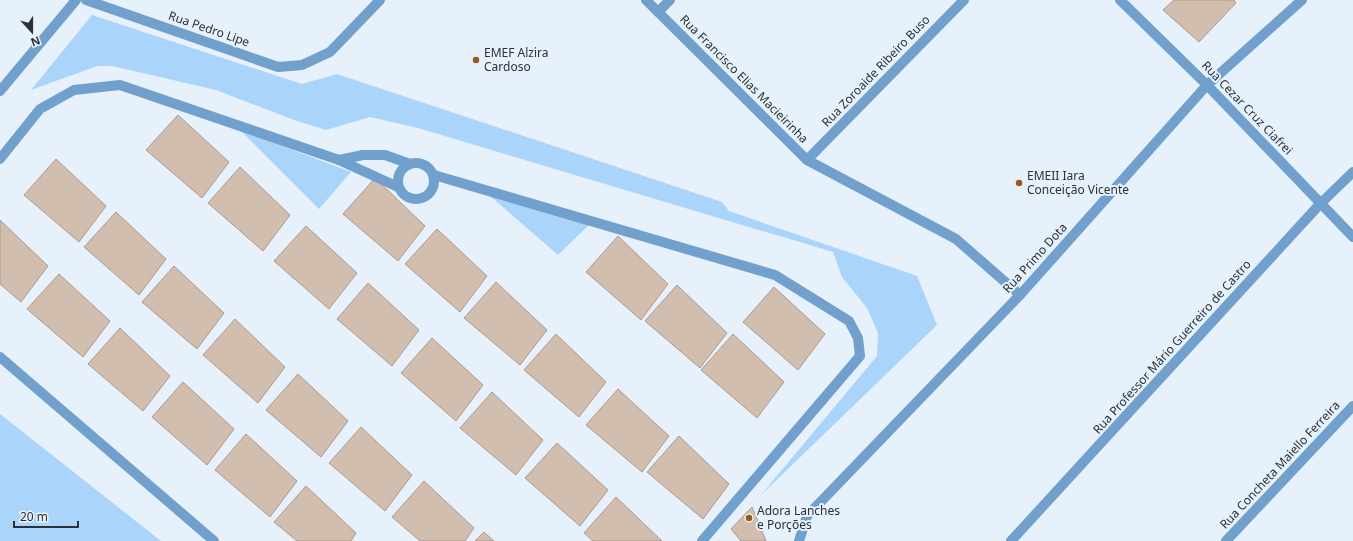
<svg xmlns="http://www.w3.org/2000/svg" width="1353" height="541" viewBox="0 0 1353 541" font-family="'Noto Sans',sans-serif">
<rect width="100%" height="100%" fill="#e6f1fc"/>
<g fill="#aad4f9">
<path d="M92,15l210,69 35,-10 385,128 7,9 188,65 20,49 -176,170 116,-139 1,-23 -11,-25 -25,-31 -9,-25 -415,-124 -48,-11 -44,13 -32,-10 -78,-30 -104,-24h-15l-66,24z"/>
<path d="M240,130l111,42 -32,37z"/>
<path d="M482,189l111,32 -35,34z"/>
<path d="M0,414l161,127h-161z"/>
</g>
<g fill="#d1beaf" stroke="#ad9a8c">
<path d="M1174,0h60l2,3 -37,39 -36,-32z"/>
<path d="M178,115l51,47 -27,36 -56,-48z"/>
<path d="M56,159l50,47 -27,36 -55,-47z"/>
<path d="M240,167l50,48 -27,36 -55,-48z"/>
<path d="M375,178l50,48 -27,35 -55,-47z"/>
<path d="M116,212l50,47 -27,36 -55,-48z"/>
<path d="M0,220l48,46 -27,36 -21,-18z"/>
<path d="M306,226l51,47 -28,36 -55,-48z"/>
<path d="M437,229l50,47 -27,36 -55,-48z"/>
<path d="M618,236l50,48 -27,36 -55,-48z"/>
<path d="M174,266l50,47 -27,36 -55,-47z"/>
<path d="M59,274l51,47 -27,36 -56,-48z"/>
<path d="M496,282l51,48 -27,35 -56,-47z"/>
<path d="M368,283l51,47 -27,36 -55,-47z"/>
<path d="M677,285l50,48 -27,35 -55,-47z"/>
<path d="M774,287l51,47 -27,36 -55,-48z"/>
<path d="M235,319l50,48 -27,36 -55,-48z"/>
<path d="M120,328l50,48 -27,35 -55,-47z"/>
<path d="M556,334l50,48 -27,35 -55,-47z"/>
<path d="M733,334l51,48 -27,36 -56,-48z"/>
<path d="M432,338l51,47 -27,36 -55,-48z"/>
<path d="M298,374l50,47 -27,36 -55,-47z"/>
<path d="M183,382l51,47 -27,36 -55,-48z"/>
<path d="M618,389l51,47 -27,36 -56,-47z"/>
<path d="M492,392l51,48 -27,35 -56,-47z"/>
<path d="M361,427l51,48 -27,36 -56,-48z"/>
<path d="M246,434l51,47 -27,36 -55,-47z"/>
<path d="M679,436l50,48 -26,35 -56,-47z"/>
<path d="M557,443l51,47 -28,36 -55,-48z"/>
<path d="M424,481l50,47 -9,13h-45l-28,-24z"/>
<path d="M306,486l50,47 -5,8h-54l-23,-19z"/>
<path d="M616,497l46,44h-69l-9,-8z"/>
<path d="M752,507l14,34h-25l-10,-12z"/>
<path d="M484,532l10,9h-19z"/>
</g>
<g fill="none" stroke-linecap="round" stroke-linejoin="round">
<g stroke="#70a0cb" stroke-width="10">
<path d="M0,159l40,-50 34,-19 46,-5 219,75 59,27"/>
<path d="M339,160l24,-5h22l25,9"/>
<circle cx="416" cy="181" r="18"/>
<path d="M434,175l341,100 74,46 9,17 2,18 -158,185"/>
<path d="M0,357l214,184"/>
</g>
<g stroke="#70a0cb" stroke-width="10">
<path d="M86,0l192,67 24,-2 28,-13 50,-52"/>
<path d="M646,0l161,160 149,79 64,56"/>
<path d="M1120,0l87,85 146,152"/>
<path d="M658,12l12,-12"/>
<path d="M0,91l76,-91"/>
<path d="M807,160l157,-160"/>
<path d="M799,541l8,-25 213,-221 187,-210 95,-85"/>
<path d="M1011,541l309,-337 33,-32"/>
<path d="M1226,541l127,-135"/>
</g>
</g>
<g fill="#97591e" stroke="#e6f1fc" stroke-width="1.5">
<circle cx="476" cy="60" r="4"/>
<circle cx="1019" cy="183" r="4"/>
<circle cx="749" cy="518" r="4"/>
</g>
<g text-anchor="middle" stroke-width="4" stroke-linejoin="round" paint-order="stroke">
<g font-size="12" fill="#2a3238" stroke="#e6f1fc">
<text transform="translate(209 29) rotate(19)" y="4">Rua Pedro Lipe</text>
<text transform="translate(876 71) rotate(-46)" y="4">Rua Zoroaide Ribeiro Buso</text>
<text transform="translate(744 79) rotate(45)" y="4">Rua Francisco Elias Macieirinha</text>
<text transform="translate(1247 108) rotate(46)" y="4">Rua Cezar Cruz Ciafrei</text>
<text transform="translate(1035 258) rotate(-48)" y="4">Rua Primo Dota</text>
<text transform="translate(1172 347) rotate(-48)" y="4">Rua Professor Mário Guerreiro de Castro</text>
<text transform="translate(1280 465) rotate(-47)" y="4">Rua Concheta Maiello Ferreira</text>
</g>
<g font-size="12" fill="#2a3238" stroke="#e6f1fc" text-anchor="start">
<text x="484" y="57">EMEF Alzira<tspan x="484" dy="14">Cardoso</tspan></text>
<text x="1027" y="180">EMEII Iara<tspan x="1027" dy="14">Conceição Vicente</tspan></text>
<text x="757" y="515">Adora Lanches<tspan x="757" dy="14">e Porções</tspan></text>
</g>
</g>
<g transform="translate(32 32) rotate(159)" stroke="#e6f1fc" stroke-width="3" paint-order="stroke">
<path d="M0-3L7 15L0 10L-7 15Z" fill="#2a3238"/>
<text y="-6" font-size="11" font-weight="bold" text-anchor="middle" fill="#2a3238">N</text>
</g>
<path d="M14 521v6h64v-6" fill="none" stroke="#2a3238" stroke-width="2"/>
<text x="20" y="521" font-size="12" fill="#2a3238" stroke="#e6f1fc" stroke-width="3" paint-order="stroke">20 m</text>
</svg>
